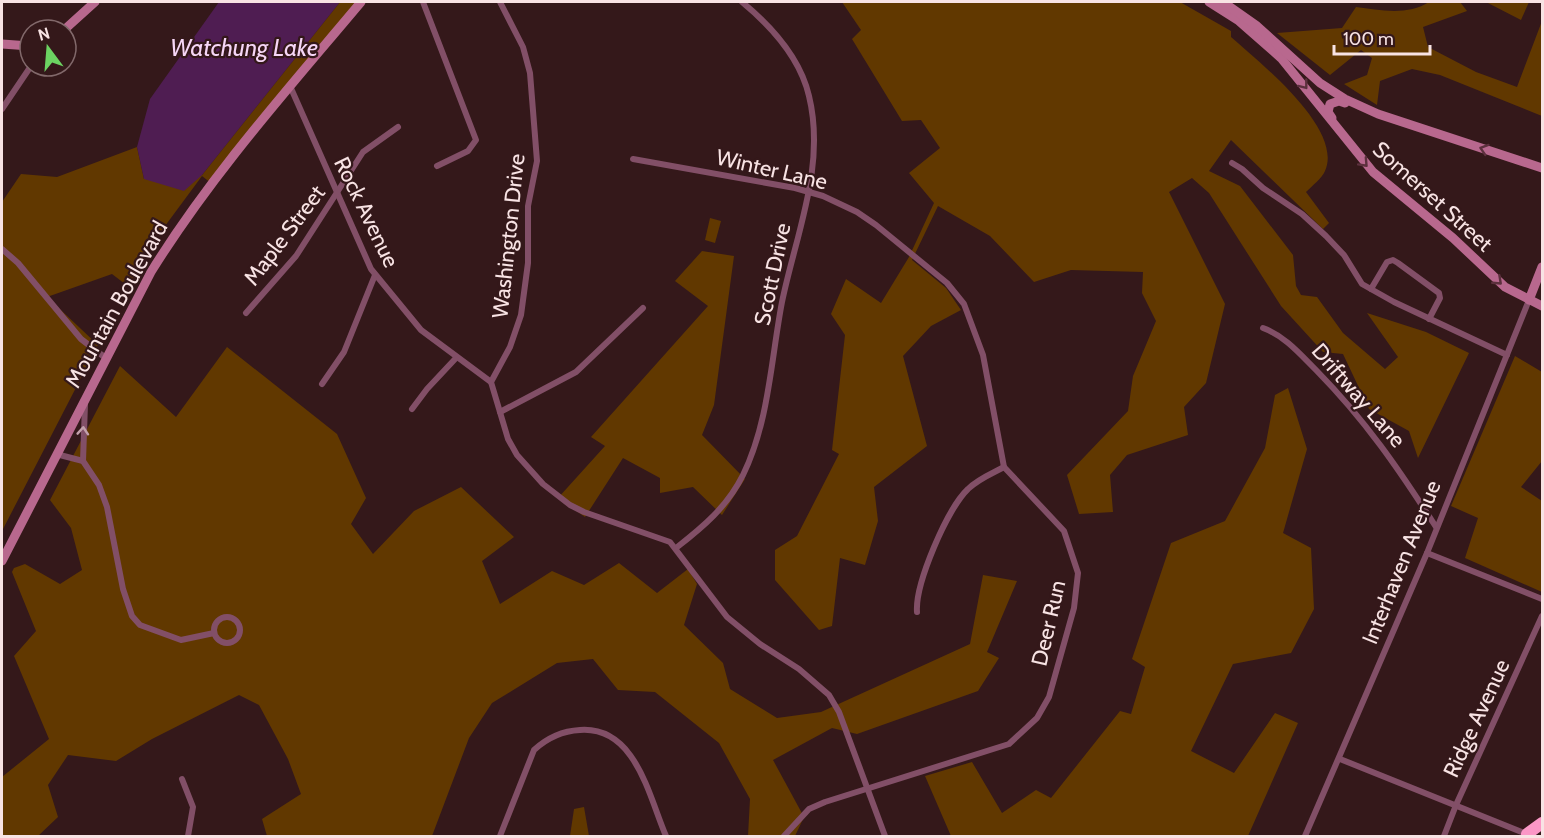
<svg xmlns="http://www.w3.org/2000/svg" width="1544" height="838" viewBox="0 0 1544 838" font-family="Cabin,sans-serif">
<rect width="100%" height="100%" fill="#34181a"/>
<g fill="#613800">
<path d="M340,2h21l-150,181 -9,-7 -54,73 -19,38 -17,-13 -65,23 51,48 -96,186v-329l19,-28 36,3 80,-30 7,32 58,-4z"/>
<path d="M842,2h338l51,29v6c28,25 113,92 94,134 -3,7 -13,15 -19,21l23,31 -6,6 -92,-89 -22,31 31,15 53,69 3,31 5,9 16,2 26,36 42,36 13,-12 -31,-44 59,19 43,21 -51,105 -9,-27 -40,-22 -26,-55 -20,-2 -42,-46 -72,-113 -17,-15 -23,14 56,112 -19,79 -22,24 4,28 -61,20 -17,20 3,37 -34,2 -12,-39 61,-64 5,-35 23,-55 -14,-28 1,-21 -72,-2 -37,12 -44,-46 -52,-30 -26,54 34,28 15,22 -30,16 -28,30 24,90 -53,41 4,34 -13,44 -25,-7 -8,68 -13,4 -44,-50v-30l22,-14 42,-82 -7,-4 13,-115 -14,-21 15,-35 35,24 28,-46 25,-54 -25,-30 31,-25 -19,-28 -19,1 -50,-82 9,-9z"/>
<path d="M1429,2h31l7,9 -44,16 5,20 48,25 41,15 25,-66v95l-102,-41 -28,-6 -32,12 -3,24 -33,-21 23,-9 5,-17 -11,-8 -31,25 -53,-42 65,-5 14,-21c23,3 52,9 73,-5z"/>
<path d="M1486,2h43l-8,18z"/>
<path d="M710,218l11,3 -6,22 -10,-3z"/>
<path d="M702,251l32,5 -20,149 -12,30 43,44 -23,36 -29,-28 -33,6v-15l-37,-20 -38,59 -27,-19 47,-52 -14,-9 117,-131 -33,-25z"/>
<path d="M227,347l110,87 29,64 -15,26 22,30 41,-43 47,-24 53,50 -32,24 18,43 52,-33 32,14 35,-22 38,30 31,-24 9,15 -13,41 39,38 7,26 47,29 44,-6 149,-68 13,-69 34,6 -30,71 12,6 -21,33 -121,43 -25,-6 -59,32 31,57 -9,19h-47l2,-37 -31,-56 -64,-51 -37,-2 -25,-31 -36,4 -65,40 -23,35 -37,98h-165l-5,-17 39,-25 -13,-35 -29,-54 -20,-10 -87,44 -36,22 -48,-6 -20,30 10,32 -20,19h-36v-59l47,-38 -35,-83 22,-25 -24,-59 2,-4 11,-4 35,20 22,-14 -11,-42 -21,-28 70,-134 56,51z"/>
<path d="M1515,356l27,16v89l-21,26 21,14v91l-77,-34 13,-40 -27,-12z"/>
<path d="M1288,388l19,61 -24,84 28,15 3,61 -23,44 -58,11 -42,87 43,22 41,-60 23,10 -50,113h-297l-26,-60 47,-14 30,51 34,-23 15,8 69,-87 11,3 14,-47 -13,-8 39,-116 54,-22 40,-73 10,-53z"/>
<path d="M584,807l5,29h-19l4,-27z"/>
</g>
<path fill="#4f1d52" d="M219,2h121l-138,173 -18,16 -40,-12 -7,-32 13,-48z"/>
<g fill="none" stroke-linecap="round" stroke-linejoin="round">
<g stroke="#824f67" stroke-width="6">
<path d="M423,2l53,138 -8,11 -31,15"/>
<path d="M500,2l23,45 7,26 7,88 -9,45v57l-7,52 -11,32 -19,35 17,57 9,16 26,29 27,21 14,7 86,30 57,75 33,27 39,25 30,26 10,17 46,124"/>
<path d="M290,86l81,183 50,61 70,52"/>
<path d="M2,109l29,-43"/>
<path d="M633,159l162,29 28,8 34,16 19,13 71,58 17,21 19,51 21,112 60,64 14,42 -4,35 -25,89 -12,21 -28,26 -184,58 -16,7 -25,27"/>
<path d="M1232,163l10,6 21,19 39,26 24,22 18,19 18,29 32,18 113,53"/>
<path d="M2,249l16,14 63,76 26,20"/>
<path d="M1371,289l16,-27 6,-2 5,3 41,30 1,5 -11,21"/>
<path d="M246,313l50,-57 67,-104 35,-25"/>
<path d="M1263,328c22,8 37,26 53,42 50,51 82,98 120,157"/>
<path d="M322,384l22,-32 31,-77"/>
<path d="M85,404l-2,57 16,24 8,22 16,82 9,27 8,9 41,15 33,-7"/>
<path d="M412,409l15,-20 29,-31"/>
<path d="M500,412l76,-40 67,-64"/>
<path d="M56,454l27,7"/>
<path d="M676,548c27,-21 51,-41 67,-73 26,-53 28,-116 39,-173 14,-68 44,-136 27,-206 -9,-39 -38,-70 -67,-94"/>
<path d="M1427,553l115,46"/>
<path d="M917,612c-2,-28 30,-103 51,-123 10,-10 23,-15 36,-22"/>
<circle cx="227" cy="630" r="13"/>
<path d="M1340,759l189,76"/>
<path d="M182,779l11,28 -5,29"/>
<path d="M500,836l34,-86c13,-12 28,-19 46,-20 56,-4 69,67 86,106"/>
<path d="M1305,836l122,-283 102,-253"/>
<path d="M1444,836l12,-31 86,-189"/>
</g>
<g stroke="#b8688e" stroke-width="9">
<path d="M1209,2l30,19 42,37 92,114 80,66 52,49 37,19"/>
<path d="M1223,2l34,24 63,57 25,16 33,15 164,54"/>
<path d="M64,30l31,-28"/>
<path d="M2,44l28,2"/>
<path d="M1332,118l-4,-6 2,-8 9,-3 6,2"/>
<path d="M1529,300l13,-33"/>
<path d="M2,561l149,-289c60,-97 137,-183 210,-270"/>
</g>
<path stroke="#fb97c6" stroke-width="12" d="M1527,834l15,-11"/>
</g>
<defs><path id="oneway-chevron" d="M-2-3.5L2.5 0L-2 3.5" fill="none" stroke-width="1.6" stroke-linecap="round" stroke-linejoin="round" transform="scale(1.5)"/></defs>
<g stroke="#5c303d">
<use href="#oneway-chevron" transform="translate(1304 85) rotate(52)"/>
<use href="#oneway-chevron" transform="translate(1484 149) rotate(-162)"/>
<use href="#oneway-chevron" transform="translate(1364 163) rotate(47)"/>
<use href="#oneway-chevron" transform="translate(1498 281) rotate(43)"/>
</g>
<use stroke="#c3a0ac" href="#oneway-chevron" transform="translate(83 431) rotate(-86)"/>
<g text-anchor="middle" stroke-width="4.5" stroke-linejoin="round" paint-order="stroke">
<g font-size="22" fill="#f8e3e4" stroke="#34181a">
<text transform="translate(772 169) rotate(13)" y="8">Winter Lane</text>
<text transform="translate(1433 196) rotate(42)" y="8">Somerset Street</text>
<text transform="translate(367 212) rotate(64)" y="8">Rock Avenue</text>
<text transform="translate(284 235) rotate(-53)" y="8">Maple Street</text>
<text transform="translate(508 236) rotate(-84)" y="8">Washington Drive</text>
<text transform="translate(772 274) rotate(-78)" y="8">Scott Drive</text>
<text transform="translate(116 304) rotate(-61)" y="8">Mountain Boulevard</text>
<text transform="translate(1359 395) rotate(49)" y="8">Driftway Lane</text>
<text transform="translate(1401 562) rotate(-68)" y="8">Interhaven Avenue</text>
<text transform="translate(1048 623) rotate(-77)" y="8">Deer Run</text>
<text transform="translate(1476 718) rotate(-65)" y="8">Ridge Avenue</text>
</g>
<g font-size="24" font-style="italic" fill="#f6d6f6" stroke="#34181a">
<text x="244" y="56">Watchung Lake</text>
</g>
</g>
<rect width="1544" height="838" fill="none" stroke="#f8e3e4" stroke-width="6"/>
<g transform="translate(48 48) rotate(344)"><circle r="28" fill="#34181a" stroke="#82696b" stroke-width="1.5"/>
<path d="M0-4.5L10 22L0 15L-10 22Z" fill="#6cd362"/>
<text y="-9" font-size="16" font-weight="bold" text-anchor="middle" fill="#f8e3e4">N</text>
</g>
<path d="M1334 45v9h96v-9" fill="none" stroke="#f8e3e4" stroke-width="3"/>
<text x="1343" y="45" font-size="18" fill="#f8e3e4" stroke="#34181a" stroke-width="4.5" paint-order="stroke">100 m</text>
</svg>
